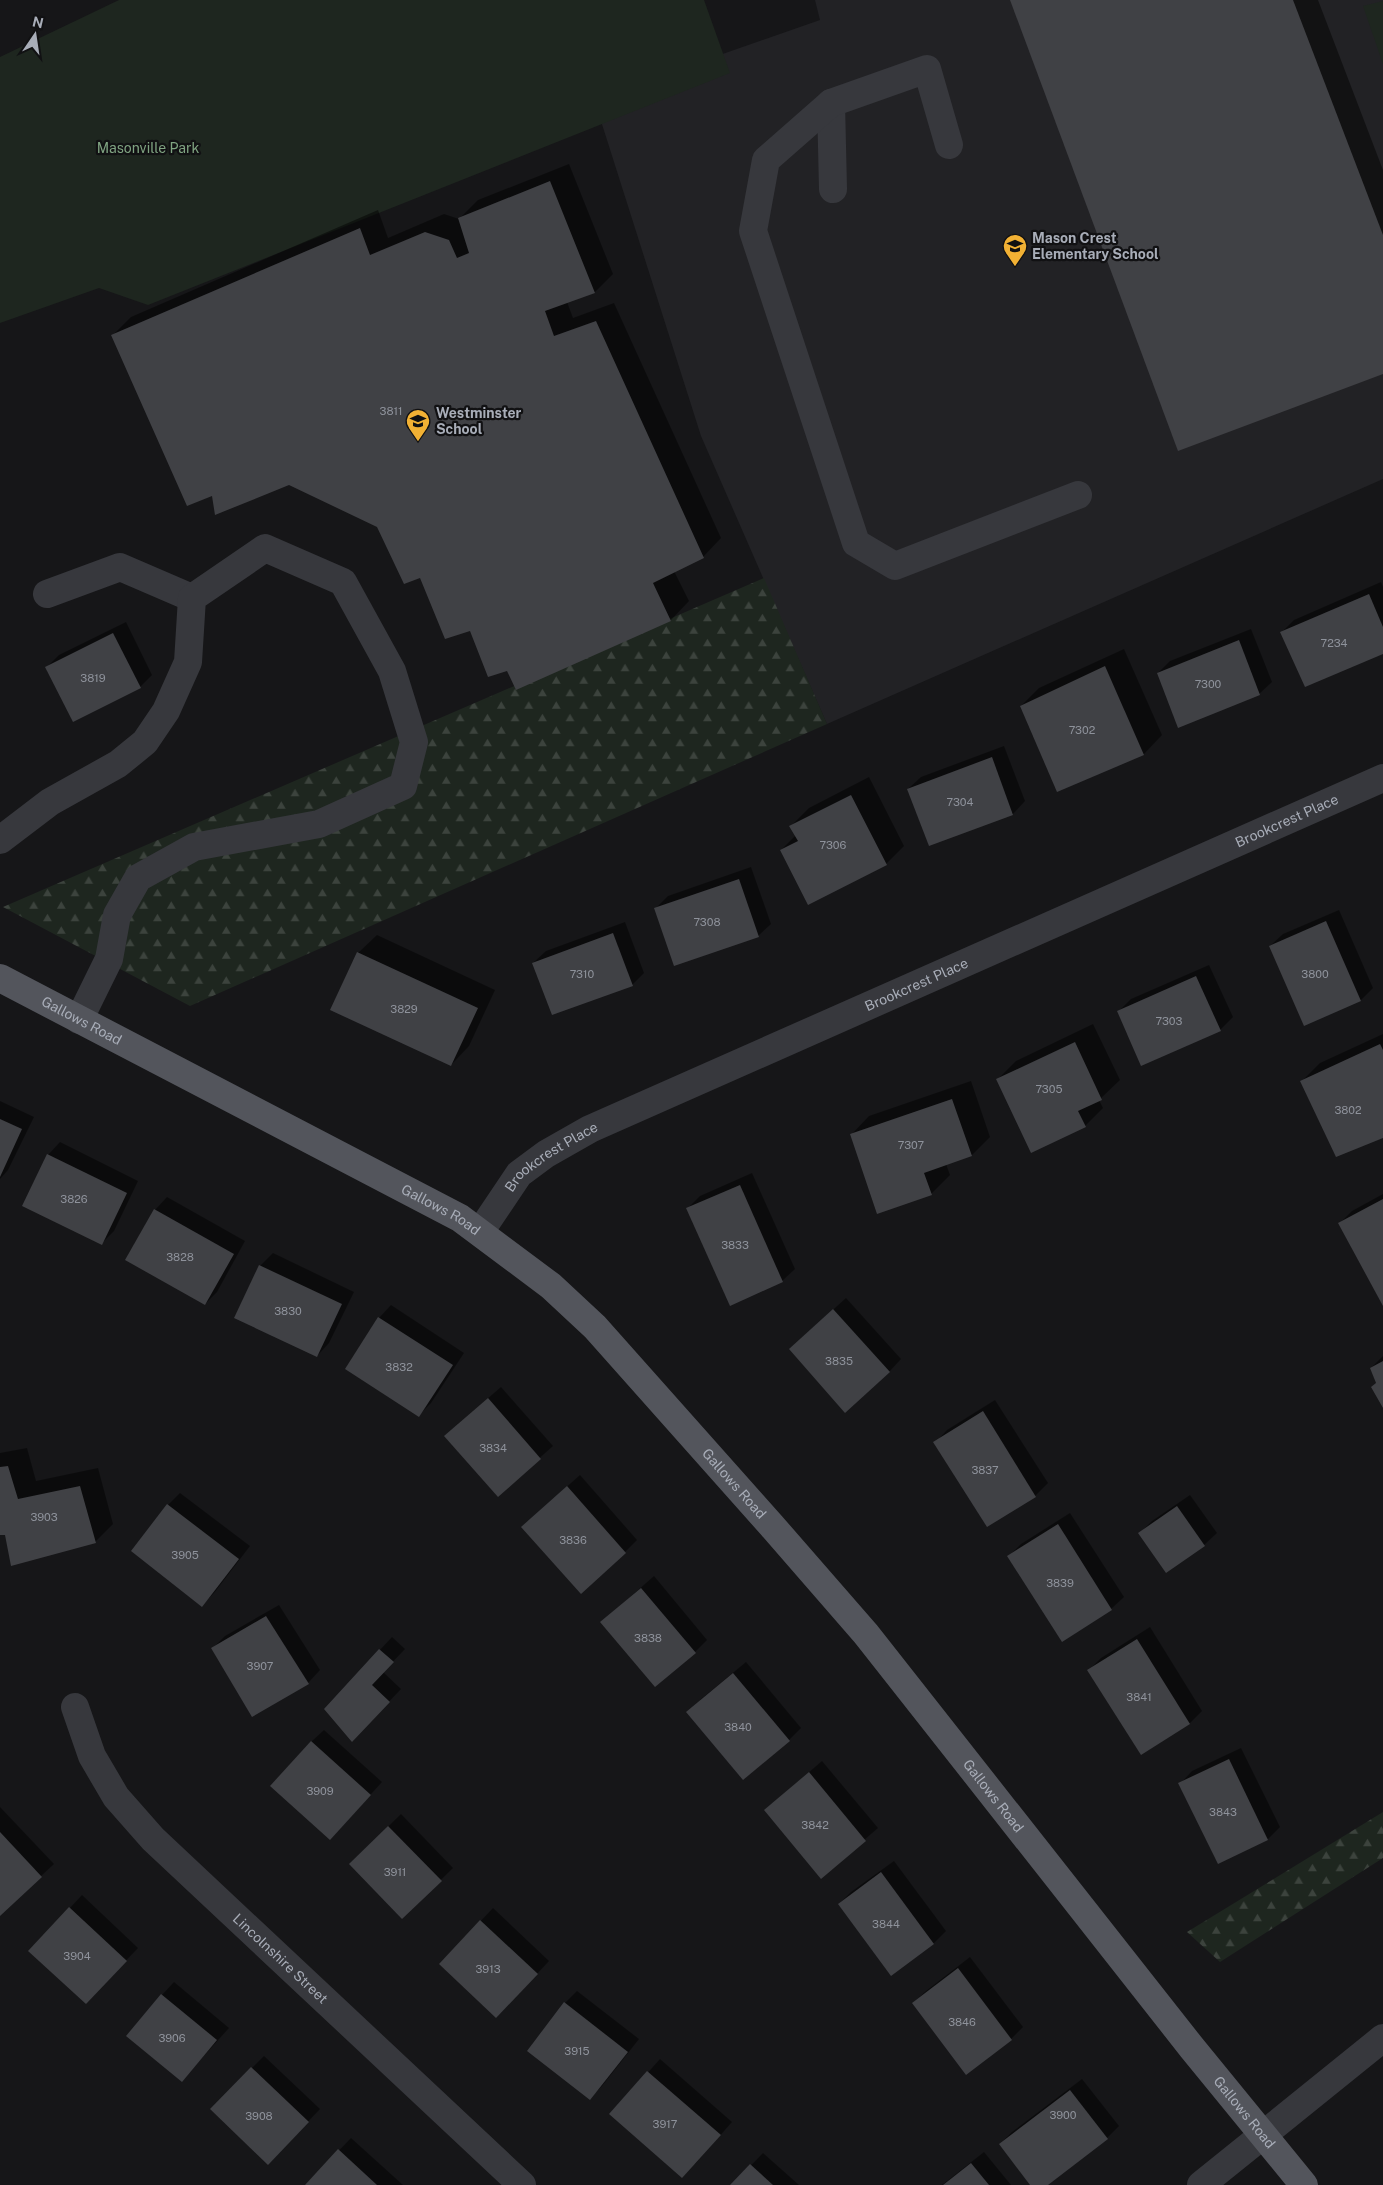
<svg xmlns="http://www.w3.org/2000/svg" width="1383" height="2185" viewBox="0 0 1383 2185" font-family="'Public Sans',sans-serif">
<defs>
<pattern id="forest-firs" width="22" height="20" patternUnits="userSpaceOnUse" patternTransform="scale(1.25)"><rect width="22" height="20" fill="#1e261f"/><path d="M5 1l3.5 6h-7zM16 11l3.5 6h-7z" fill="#3c433d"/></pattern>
</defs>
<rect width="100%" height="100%" fill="#161618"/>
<path fill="#222225" d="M815,0h568v479l-556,245 -126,-288 -107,-337 226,-79z"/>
<g fill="#1e261f">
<path d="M119,0h585l26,73 -582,232 -49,-17 -99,35v-266z"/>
<path d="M1383,1v63l-20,-58z"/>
</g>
<g fill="url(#forest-firs)">
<path d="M764,578l63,146 -637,282 -187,-99z"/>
<path d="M1383,1812v46l-163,104 -33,-30z"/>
</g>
<g fill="#0007">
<path d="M1013,0h305l65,170v203z"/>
<path d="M569,164l44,110 -18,18 -28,10 6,16 41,-15 107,235 -18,19 -29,14 15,30 -18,19 -155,69 -9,-20 -86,-93 -43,-50 -89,-42 -75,10 -101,-159 18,-18 247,-107 10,28 56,-24 15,5 19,-19z"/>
<path d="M1381,582l2,5v65l-101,-20 12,-12z"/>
<path d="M126,622l26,53 -12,12 -93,-20 12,-12z"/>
<path d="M1251,629l21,53 -13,12 -101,-21 12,-12z"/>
<path d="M1124,649l38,86 -18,19 -86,36 -37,-84 18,-18z"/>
<path d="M1004,746l21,55 -12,13 -84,31 -21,-56 13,-12z"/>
<path d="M869,777l35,69 -18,18 -105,-14 15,-15 -5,-9 18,-18z"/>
<path d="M751,867l20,57 -13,12 -102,-28 12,-12z"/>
<path d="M1339,910l34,78 -12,12 -56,24 -35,-78 13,-12z"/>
<path d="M625,922l19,51 -12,12 -99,-22 13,-12z"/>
<path d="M377,935l118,55 -26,56 -18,19 -93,-112z"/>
<path d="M1209,965l24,52 -13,13 -78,34 -24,-52 13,-13z"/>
<path d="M1093,1024l27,56 -21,20 4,8 -18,18 -87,-47 18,-18z"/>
<path d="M1383,1034v103l-82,-55 19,-19z"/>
<path d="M971,1081l19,56 -18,18 -26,9 4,11 -19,19 -80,-59 18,-19z"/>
<path d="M0,1101l34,16 -26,53 -8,9z"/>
<path d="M60,1142l78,39 -24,50 -12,12 -54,-88z"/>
<path d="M752,1173l43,96 -13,12 -94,-73 12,-12z"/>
<path d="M1383,1194v109l-43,-80 12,-12z"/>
<path d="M167,1197l78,44 -28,51 -12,12 -50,-94z"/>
<path d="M273,1253l81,39 -25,51 -12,13 -57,-90z"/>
<path d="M846,1298l55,61 -12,13 -86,-35z"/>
<path d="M391,1305l73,48 -33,50 -12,12 -40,-97z"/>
<path d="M1383,1356v49l-12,-37z"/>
<path d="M501,1387l52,59 -55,49 -40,-71z"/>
<path d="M995,1400l53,83 -13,13 -48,30 -52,-83 12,-13z"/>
<path d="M27,1448l9,33 62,-13 15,56 -18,18 -89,-9 -6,1v-81z"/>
<path d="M580,1475l57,65 -12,12 -90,-37z"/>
<path d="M180,1493l70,53 -36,47 -12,12 -34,-100z"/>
<path d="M1190,1495l27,38 -13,12 -38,26 -26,-38 12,-12z"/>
<path d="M1070,1513l54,84 -13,12 -102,-53 12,-12z"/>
<path d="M654,1576l53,64 -12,12 -93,-30z"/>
<path d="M279,1605l41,65 -12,13 -95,-35 12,-12z"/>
<path d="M1150,1627l52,84 -12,12 -49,31 -52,-84 12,-12z"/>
<path d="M392,1637l13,12 -22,23 18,17 -37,39 -39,-19z"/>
<path d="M746,1662l55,66 -12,12 -89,-40z"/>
<path d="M324,1730l58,52 -40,44 -31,-84z"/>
<path d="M1241,1748l39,79 -12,12 -88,-55 12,-13z"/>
<path d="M822,1761l56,67 -57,49 -56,-67z"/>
<path d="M0,1807l54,57 -54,50z"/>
<path d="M401,1814l52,54 -50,49 -53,-53z"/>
<path d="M894,1861l52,70 -12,12 -43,32 -52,-71 12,-12z"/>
<path d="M82,1895l56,53 -40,42 -68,-39z"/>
<path d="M493,1908l56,53 -40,43 -69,-40z"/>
<path d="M970,1957l53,70 -12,12 -98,-36 13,-12z"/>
<path d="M174,1982l55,46 -47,52 -20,-85z"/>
<path d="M577,1991l62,48 -37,47 -12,12 -25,-95z"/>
<path d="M264,2056l56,53 -40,42 -69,-42z"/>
<path d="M660,2059l72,63 -37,42 -84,-50z"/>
<path d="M1082,2079l37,47 -12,12 -61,47h-14l-32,-41 12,-12z"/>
<path d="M351,2138l52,47h-97z"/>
<path d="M984,2152l27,33h-69z"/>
<path d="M763,2153l36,32h-67z"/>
</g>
<g fill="#404145">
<path d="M1010,0h283l90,235v139l-205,77z"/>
<path d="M550,181l45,112 -50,18 9,25 42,-15 108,237 -51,25 18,38 -155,69 -9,-19 -19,6 -18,-46 -25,8 -25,-61 -16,6 -27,-57 -88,-42 -74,30 -3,-19 -25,10 -76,-171 249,-107 10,27 55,-23 24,8 8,18 12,-5 -11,-35z"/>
<path d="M1369,594l14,33v27l-78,33 -25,-55z"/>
<path d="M113,633l28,55 -68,34 -28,-55z"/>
<path d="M1239,640l21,55 -82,33 -21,-55z"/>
<path d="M1105,666l39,89 -87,37 -37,-86z"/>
<path d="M992,757l21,58 -84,31 -22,-57z"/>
<path d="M851,795l36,70 -79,40 -28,-55 18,-9 -9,-15z"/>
<path d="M739,879l20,58 -85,29 -20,-58z"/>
<path d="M1326,921l35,80 -57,25 -35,-80z"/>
<path d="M613,933l20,53 -81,29 -20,-52z"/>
<path d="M357,952l121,56 -27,58 -121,-56z"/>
<path d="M1196,976l25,55 -80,35 -24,-55z"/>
<path d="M1075,1042l27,58 -24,11 8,16 -55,26 -35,-74z"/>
<path d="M1380,1044l3,6v88l-47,19 -36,-76z"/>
<path d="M952,1099l20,57 -48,17 8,22 -55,19 -27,-80z"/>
<path d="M0,1119l22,10 -22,48z"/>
<path d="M47,1154l80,39 -25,52 -80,-39z"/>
<path d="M740,1185l43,97 -53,24 -44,-98z"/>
<path d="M1383,1199v107l-45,-83z"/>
<path d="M154,1209l80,45 -29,51 -80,-45z"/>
<path d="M259,1265l83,39 -25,53 -83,-39z"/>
<path d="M833,1309l57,63 -45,41 -56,-64z"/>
<path d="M378,1317l75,48 -34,52 -74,-48z"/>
<path d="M1383,1361v47l-12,-21 5,-4 -6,-15z"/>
<path d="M488,1398l53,61 -43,38 -54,-61z"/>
<path d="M983,1411l53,86 -49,30 -54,-85z"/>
<path d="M8,1466l10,33 62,-13 16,57 -85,23 -6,-31h-5v-68z"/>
<path d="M567,1486l59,67 -45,41 -60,-67z"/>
<path d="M167,1504l72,55 -37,48 -71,-56z"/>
<path d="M1177,1506l28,40 -39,27 -28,-40z"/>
<path d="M1058,1524l54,86 -50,32 -55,-86z"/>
<path d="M641,1588l55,65 -41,34 -55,-65z"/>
<path d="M266,1616l43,68 -57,33 -41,-69z"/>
<path d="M1137,1639l53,85 -49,31 -54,-85z"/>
<path d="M379,1649l15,13 -22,23 18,17 -38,40 -28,-33z"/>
<path d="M733,1673l57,68 -47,39 -57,-68z"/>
<path d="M311,1741l60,54 -41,45 -60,-54z"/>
<path d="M1229,1759l39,81 -50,24 -40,-81z"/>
<path d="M809,1772l57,69 -45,38 -57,-69z"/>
<path d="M388,1826l54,55 -40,38 -53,-55z"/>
<path d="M0,1832l42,45 -42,39z"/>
<path d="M881,1872l53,72 -43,32 -53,-72z"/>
<path d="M69,1907l58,54 -41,43 -58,-53z"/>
<path d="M480,1920l58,54 -42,44 -57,-54z"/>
<path d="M958,1968l54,72 -46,35 -54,-72z"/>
<path d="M161,1994l56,46 -35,42 -56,-46z"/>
<path d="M564,2002l64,50 -38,48 -63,-49z"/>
<path d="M251,2067l58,55 -41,43 -58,-56z"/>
<path d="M647,2071l74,64 -39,43 -73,-64z"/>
<path d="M1070,2090l38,49 -60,46h-18l-31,-41z"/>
<path d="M338,2149l39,36h-72z"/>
<path d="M971,2163l18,22h-46z"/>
<path d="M750,2164l23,21h-43z"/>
</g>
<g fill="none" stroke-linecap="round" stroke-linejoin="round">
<g stroke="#37383d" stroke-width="28">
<path d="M831,103l2,86"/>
<path d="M949,145l-22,-76 -96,34 -65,57 -13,71 103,312 39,23 183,-71"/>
<path d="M47,594l73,-27 72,31"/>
<path d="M0,840l50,-38 68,-38 27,-22 21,-31 22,-49 4,-64 73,-50 78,34 49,89 22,71 -11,44 -84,38 -125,23 -56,31 -21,37 -8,44 -30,61"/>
<path id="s1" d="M480,1232l39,-58 27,-20 44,-25 793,-351"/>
<path id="s2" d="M75,1707l17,49 24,41 37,42 369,346"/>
<path d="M1201,2185l182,-147"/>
</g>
<path stroke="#53555c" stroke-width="28" id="s3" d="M0,978l460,240 91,68 44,41 177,199 94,108 326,414 112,137"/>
</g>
<defs>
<g id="school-pin" transform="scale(1.25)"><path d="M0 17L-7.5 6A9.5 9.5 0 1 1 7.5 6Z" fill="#f2b134" stroke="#111113"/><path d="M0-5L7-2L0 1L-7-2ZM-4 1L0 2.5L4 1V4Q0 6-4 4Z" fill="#111"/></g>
</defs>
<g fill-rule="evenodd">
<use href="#school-pin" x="1015" y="246"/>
<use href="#school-pin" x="418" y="421"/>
</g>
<g text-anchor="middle" stroke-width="4.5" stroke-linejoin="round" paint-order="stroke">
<g font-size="11" fill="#8e929b">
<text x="391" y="415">3811</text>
<text x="1334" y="647">7234</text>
<text x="93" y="682">3819</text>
<text x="1208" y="688">7300</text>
<text x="1082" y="734">7302</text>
<text x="960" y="806">7304</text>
<text x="833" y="849">7306</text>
<text x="707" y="926">7308</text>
<text x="582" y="978">7310</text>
<text x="1315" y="978">3800</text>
<text x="404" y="1013">3829</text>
<text x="1169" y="1025">7303</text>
<text x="1049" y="1093">7305</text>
<text x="1348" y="1114">3802</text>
<text x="911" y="1149">7307</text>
<text x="74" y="1203">3826</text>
<text x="735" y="1249">3833</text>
<text x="180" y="1261">3828</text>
<text x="288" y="1315">3830</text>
<text x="839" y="1365">3835</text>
<text x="399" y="1371">3832</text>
<text x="493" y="1452">3834</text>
<text x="985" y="1474">3837</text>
<text x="44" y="1521">3903</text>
<text x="573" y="1544">3836</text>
<text x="185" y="1559">3905</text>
<text x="1060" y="1587">3839</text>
<text x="648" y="1642">3838</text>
<text x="260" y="1670">3907</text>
<text x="1139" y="1701">3841</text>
<text x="738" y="1731">3840</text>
<text x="320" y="1795">3909</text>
<text x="1223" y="1816">3843</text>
<text x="815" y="1829">3842</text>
<text x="395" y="1876">3911</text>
<text x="886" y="1928">3844</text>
<text x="77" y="1960">3904</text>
<text x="488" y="1973">3913</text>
<text x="962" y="2026">3846</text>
<text x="172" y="2042">3906</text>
<text x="577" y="2055">3915</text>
<text x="1063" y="2119">3900</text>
<text x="259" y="2120">3908</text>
<text x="665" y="2128">3917</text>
</g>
<g font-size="14" fill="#7fa381" stroke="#111113">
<text x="148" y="153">Masonville Park</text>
</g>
<g font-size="14" font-weight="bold" fill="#a8adb8" stroke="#111113" text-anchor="start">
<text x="1032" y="243">Mason Crest<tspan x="1032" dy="16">Elementary School</tspan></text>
<text x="436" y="418">Westminster<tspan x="436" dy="16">School</tspan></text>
</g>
<g font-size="14" fill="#a8adb8" stroke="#111113">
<text dy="5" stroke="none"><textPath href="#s1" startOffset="916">Brookcrest Place</textPath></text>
<text dy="5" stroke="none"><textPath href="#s1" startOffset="511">Brookcrest Place</textPath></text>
<text dy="5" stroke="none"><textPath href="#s3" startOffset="92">Gallows Road</textPath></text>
<text dy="5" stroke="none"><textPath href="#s1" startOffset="106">Brookcrest Place</textPath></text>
<text dy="5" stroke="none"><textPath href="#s3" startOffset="498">Gallows Road</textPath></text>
<text dy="5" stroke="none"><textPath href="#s3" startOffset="902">Gallows Road</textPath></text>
<text dy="5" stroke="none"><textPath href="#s3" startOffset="1308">Gallows Road</textPath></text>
<text dy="5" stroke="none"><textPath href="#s2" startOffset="330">Lincolnshire Street</textPath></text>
<text dy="5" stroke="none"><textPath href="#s3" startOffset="1712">Gallows Road</textPath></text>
</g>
</g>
<g transform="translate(35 35) rotate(13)" stroke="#111113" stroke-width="4" paint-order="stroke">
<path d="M0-4L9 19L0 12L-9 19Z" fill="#a8adb8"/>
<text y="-8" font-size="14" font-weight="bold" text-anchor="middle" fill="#a8adb8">N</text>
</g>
</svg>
